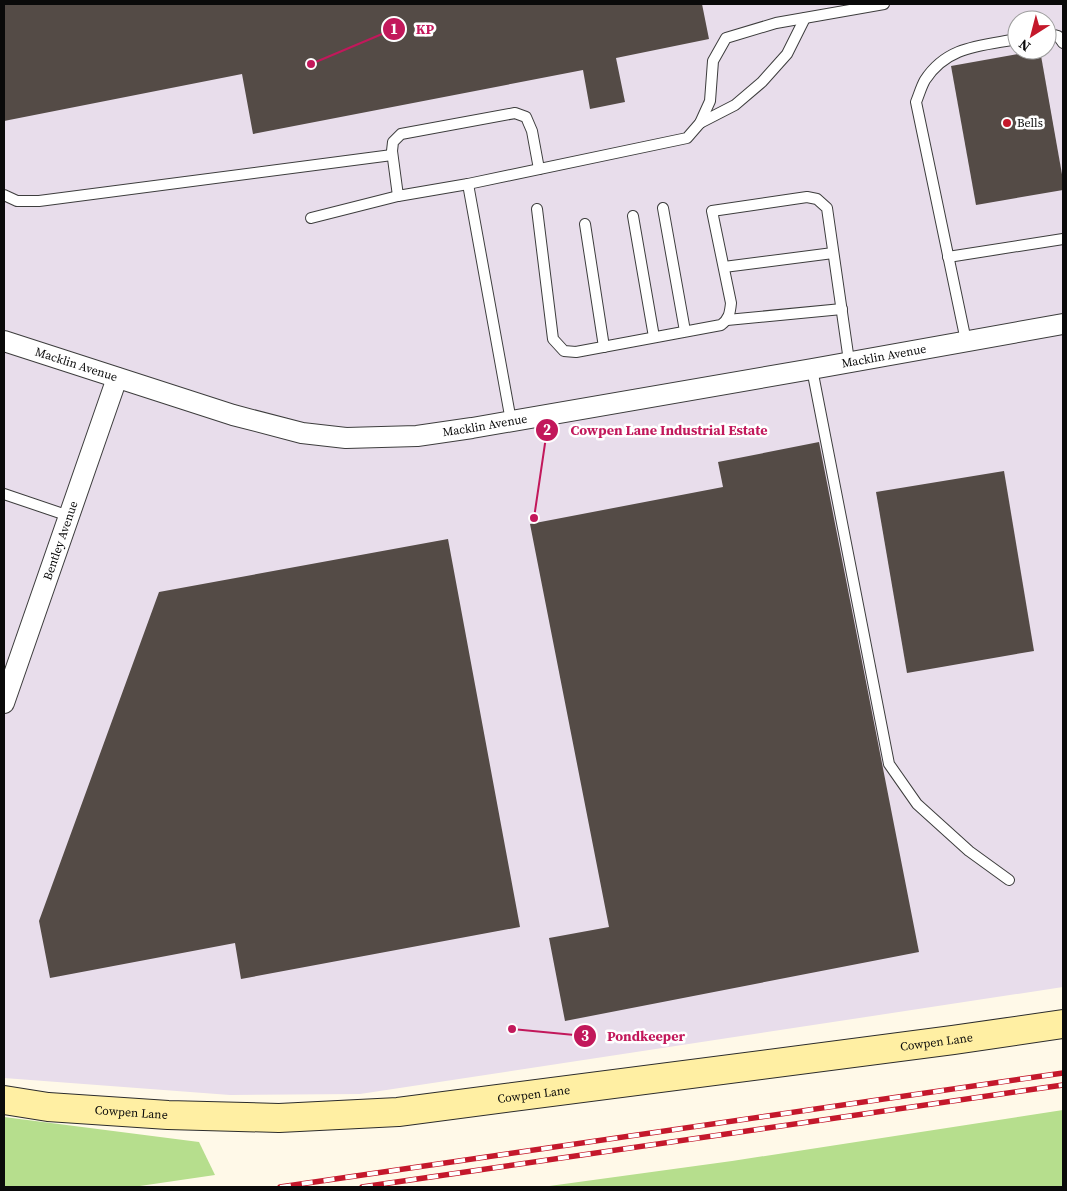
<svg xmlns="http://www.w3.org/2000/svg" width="1067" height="1191" viewBox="0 0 1067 1191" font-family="'Source Serif 4',serif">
<rect width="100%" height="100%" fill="#fff9e8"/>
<path fill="#e8ddeb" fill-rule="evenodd" d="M4,4h1059v983l-703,107 -130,1 -226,-17zM1017,20h30v30h-30z"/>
<g fill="#b6de8d">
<path d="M1063,1110v77h-521l190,-26z"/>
<path d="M4,1117l195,25 16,33 -82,12h-129z"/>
</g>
<g fill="#544b46">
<path d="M4,4h698l7,35 -93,19 9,44 -35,7 -7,-39 -330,64 -11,-60 -238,47z"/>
<path d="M1040,50l23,130v10l-87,15 -25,-139z"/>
<path d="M819,442l100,510 -354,69 -16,-83 60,-11 -79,-403 193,-37 -5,-25z"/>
<path d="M1004,471l30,180 -127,22 -31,-181z"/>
<path d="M448,539l72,388 -279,52 -6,-36 -185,35 -11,-57 120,-329z"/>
</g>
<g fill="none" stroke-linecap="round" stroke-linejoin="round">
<g stroke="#3d3d3d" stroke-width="12">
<g id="lane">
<path d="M1047,33l11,3 5,7"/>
<path d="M700,123l35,-18 27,-23 25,-28 18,-36"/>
<path d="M468,184l-70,12 -6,-45 1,-9 8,-8 114,-21 11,4 6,14 7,38"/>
<path d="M4,195l13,6h22l353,-46"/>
<path d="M663,208l22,123"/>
<path d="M537,209l16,130 11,12 12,1 145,-27c8,-6 9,-12 10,-22l-19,-92 95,-14 10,2 10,9 22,153"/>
<path d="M633,216l21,121"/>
<path d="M311,218l87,-22"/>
<path d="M585,224l19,123"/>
<path d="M948,257l115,-18"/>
<path d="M724,267l109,-14"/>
<path d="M727,320l115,-11"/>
<path d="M966,341l-50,-239c3,-7 5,-15 9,-22 22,-34 55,-34 92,-41"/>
<path d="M812,369l77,395 28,40 52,47 40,29"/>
<path d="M511,421l-43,-237 219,-46 13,-15 10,-22 3,-40 13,-23 50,-15 108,-19"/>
<path d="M4,494l65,22"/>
</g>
</g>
<g stroke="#3d3d3d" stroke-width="22">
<g id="street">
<path id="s1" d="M4,341l229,74 69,18 44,5 71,-2 55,-8 340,-59 251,-45"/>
<path id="s2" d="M4,703l113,-325"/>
</g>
</g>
<g stroke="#2c2c2c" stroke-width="30">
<g id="secondary">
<path id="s3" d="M4,1100l44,7 120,8 111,3 119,-6 555,-72 110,-16"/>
</g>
</g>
<use href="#lane" stroke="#fff" stroke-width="10"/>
<use href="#street" stroke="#fff" stroke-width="20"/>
<use href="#secondary" stroke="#ffefa3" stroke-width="28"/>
<g stroke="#c4182b" stroke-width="5.5">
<g id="rail">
<path d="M280,1187l783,-114"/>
<path d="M362,1187l701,-102"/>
</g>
</g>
<use href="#rail" stroke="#fff" stroke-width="4" stroke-dasharray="11" stroke-linecap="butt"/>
</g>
<circle fill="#c4182b" stroke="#fff" stroke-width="2" cx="1007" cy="123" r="5"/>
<g text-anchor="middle" stroke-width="5" stroke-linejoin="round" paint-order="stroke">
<g font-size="12" fill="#0a0a0a" stroke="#fff" text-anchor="start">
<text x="1017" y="127">Bells</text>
</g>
<g font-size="12" fill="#0a0a0a" stroke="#fff">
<text dy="4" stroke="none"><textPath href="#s1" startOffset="901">Macklin Avenue</textPath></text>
<text dy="4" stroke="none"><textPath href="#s1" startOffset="76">Macklin Avenue</textPath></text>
<text dy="4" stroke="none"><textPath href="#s1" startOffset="496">Macklin Avenue</textPath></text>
<text dy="4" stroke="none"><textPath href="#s2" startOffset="172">Bentley Avenue</textPath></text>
<text dy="4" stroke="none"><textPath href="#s3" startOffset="938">Cowpen Lane</textPath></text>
<text dy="4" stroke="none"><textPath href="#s3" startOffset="532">Cowpen Lane</textPath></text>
<text dy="4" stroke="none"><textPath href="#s3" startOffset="128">Cowpen Lane</textPath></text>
</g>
</g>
<path fill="none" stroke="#c2185b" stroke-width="2" d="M311 64L394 29M534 518L547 430M512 1029L585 1036"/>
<g fill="#c2185b" stroke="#fff" stroke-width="2">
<circle cx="311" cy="64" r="5"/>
<circle cx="534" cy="518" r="5"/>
<circle cx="512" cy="1029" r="5"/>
<circle cx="394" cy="29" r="12"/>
<circle cx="547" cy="430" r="12"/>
<circle cx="585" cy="1036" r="12"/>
</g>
<g font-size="15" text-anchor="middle" font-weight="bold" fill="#fff">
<text x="394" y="34">1</text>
<text x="547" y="435">2</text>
<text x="585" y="1041">3</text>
</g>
<g font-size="14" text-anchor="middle" font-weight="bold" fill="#c2185b" stroke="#fff" stroke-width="5" stroke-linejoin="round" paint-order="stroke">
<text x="425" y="34">KP</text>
<text x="669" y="435">Cowpen Lane Industrial Estate</text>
<text x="646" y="1041">Pondkeeper</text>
</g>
<rect width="1067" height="1191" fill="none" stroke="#0a0a0a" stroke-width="10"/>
<g transform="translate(1032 35) rotate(216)"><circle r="24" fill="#ffffff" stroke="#9d9d9d"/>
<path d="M0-4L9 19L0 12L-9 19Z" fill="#c4182b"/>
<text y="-8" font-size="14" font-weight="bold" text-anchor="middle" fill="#0a0a0a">N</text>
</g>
</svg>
